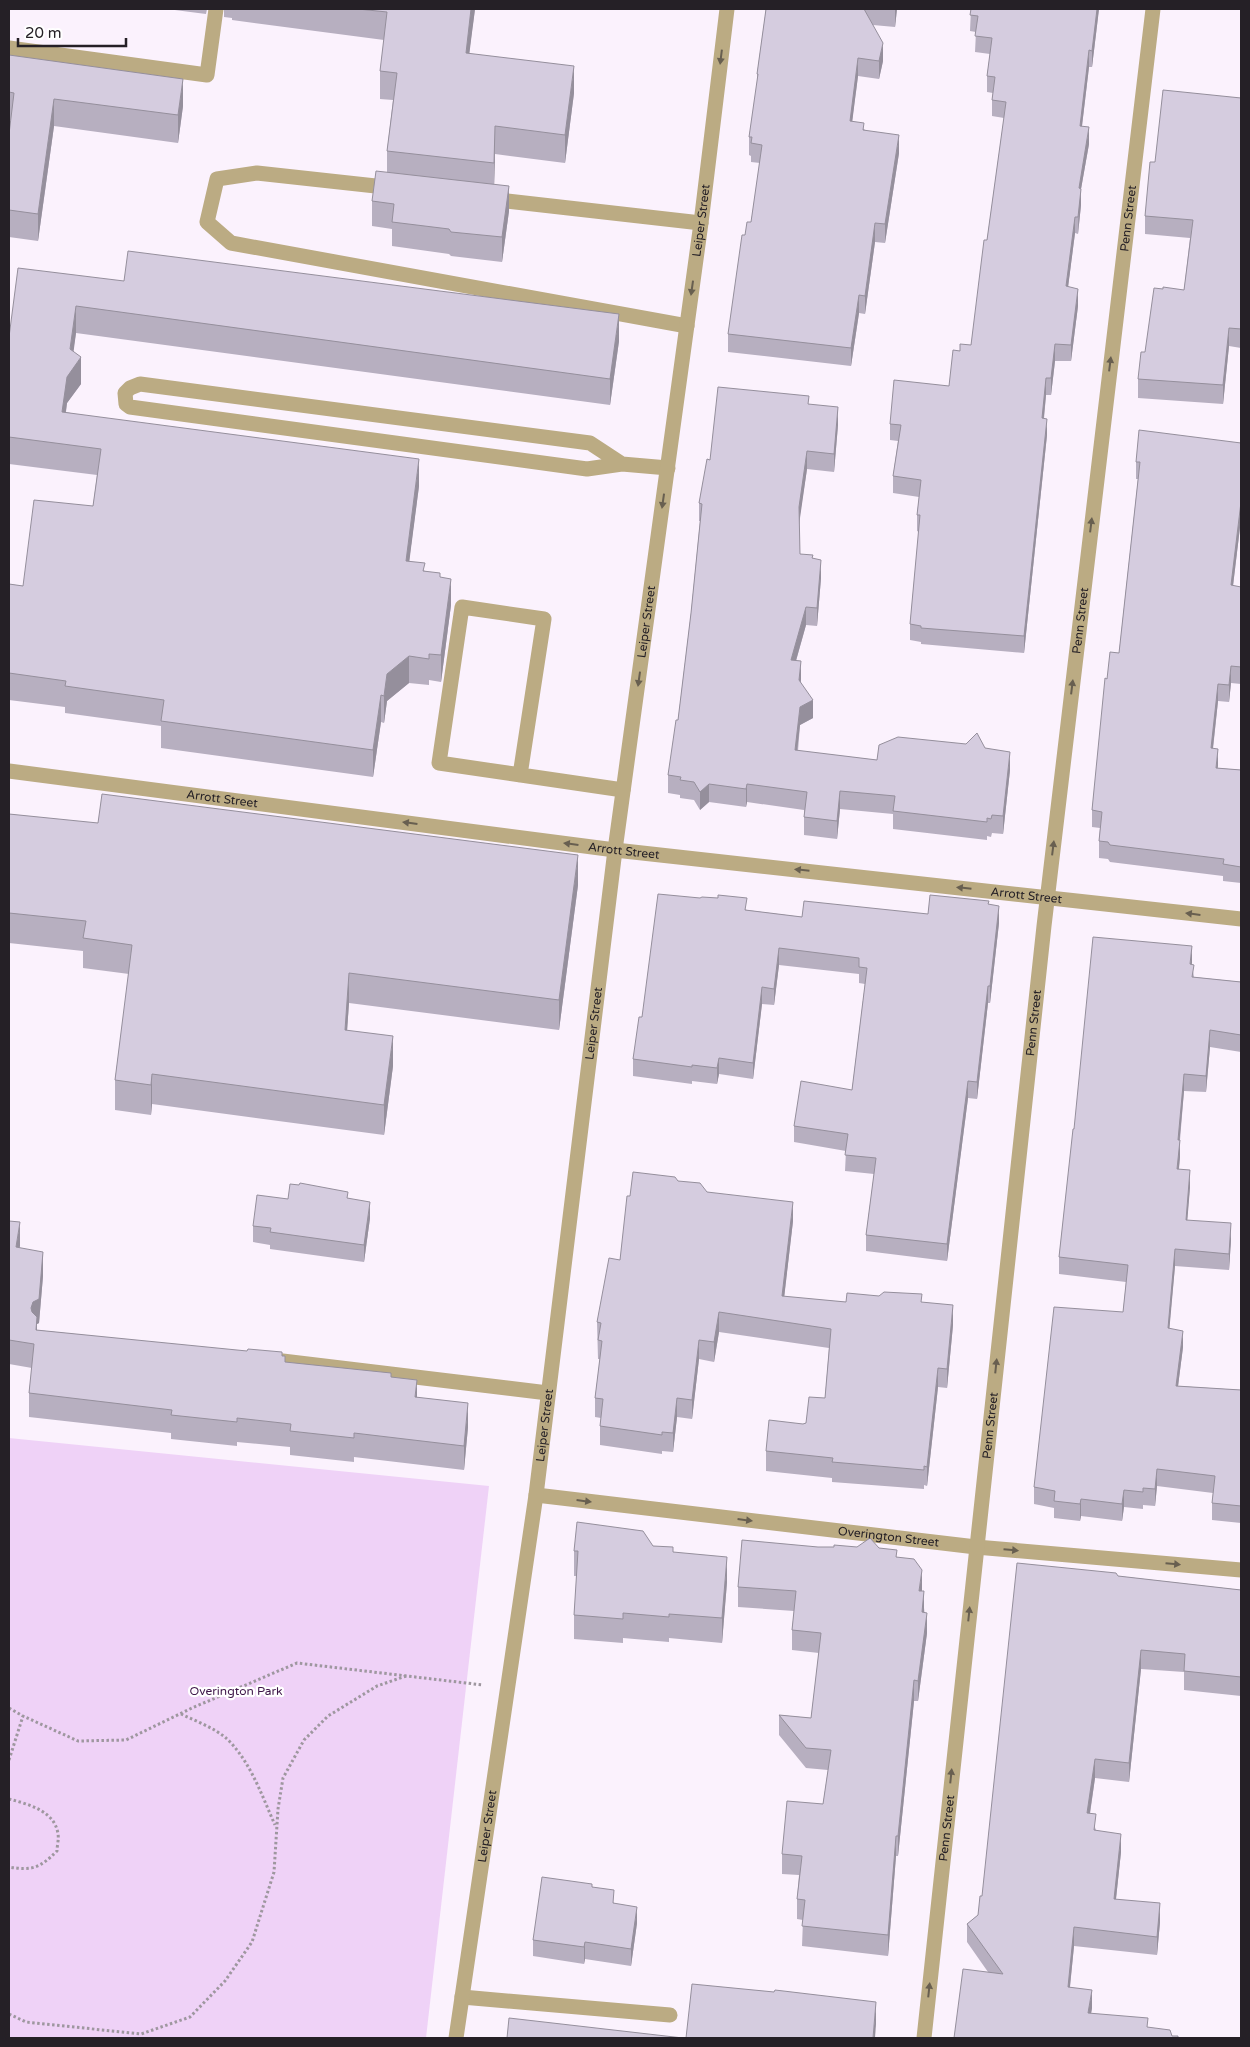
<svg xmlns="http://www.w3.org/2000/svg" width="1250" height="2047" viewBox="0 0 1250 2047" font-family="'Varela Round',sans-serif">
<rect width="100%" height="100%" fill="#fbf2fd"/>
<path fill="#efd2f7" d="M9,1438l480,48 -63,552h-417z"/>
<g fill="none" stroke-linecap="round" stroke-linejoin="round">
<g stroke="#9e979f" stroke-width="3" stroke-dasharray="2.5 2.5" stroke-linecap="butt">
<path d="M9,1708l14,8 55,25 48,-1 66,-32 105,-45 186,22"/>
<path d="M181,1714c15,7 33,14 45,24 24,22 36,58 49,87"/>
<path d="M9,1760l14,-44"/>
<path d="M9,1799c19,5 46,12 49,35 1,5 -1,12 -1,17 -17,17 -25,20 -48,16"/>
<path d="M9,2014l17,8 115,12 49,-17 35,-36 27,-39 22,-70 4,-63 5,-31 21,-38 24,-24 49,-30 29,-10"/>
</g>
<g stroke="#bbab83" stroke-width="15">
<path d="M9,48l198,27 9,-66"/>
<path d="M394,188l-137,-15 -40,6 -10,43 24,21 456,83"/>
<path d="M489,199l212,24"/>
<path d="M622,464l-32,-21 -450,-59 -10,4 -5,5 1,11 4,3 457,62 35,-5 46,4"/>
<path d="M520,775l24,-156 -82,-12 -23,156 184,27"/>
<path d="M266,1359l282,34"/>
<path d="M462,1997l208,18"/>
</g>
<g stroke="#bbab83" stroke-width="15">
<path id="s1" d="M9,771l606,79 626,69"/>
<path id="s2" d="M536,1495l440,52 265,23"/>
<path id="s3" d="M456,2038l80,-543 79,-645 86,-627 26,-214"/>
<path id="s4" d="M924,2038l120,-1112 109,-917"/>
</g>
</g>
<g fill="#b7afc0">
<path d="M167,9h40l-1,5z"/>
<path d="M224,9h251l-6,44 105,40 -9,70 -70,-9 -1,31 15,26 -7,51 -51,-6 -2,-2 -57,-8v-17l-20,-3v-25l15,-28v-22l6,-51 -13,-1v-28l4,-31 -152,-20v-2l-8,-1z"/>
<path d="M766,9h131l-2,18 -22,-2 10,36 -4,18 -21,-3 -6,45 47,32 -14,90 -10,-1 -10,72 -6,-1 -8,53 -123,-14v-18l17,-99 6,-13 9,-59 -9,-1v-6l-2,-1v-18l8,-51v-12z"/>
<path d="M971,9h128l-7,58h-3l-7,59 7,18 -8,45v16l-3,29 -3,-1 -7,54 10,19 -7,55h-16l-4,34h-5l-2,24 3,16 -23,218 -103,-9v-2l-11,-2v-16l9,-92 -2,-1v-16l2,-18 -26,-4v-17l5,-35 -8,-1v-16l59,-38 11,-35 11,-6 16,-105 17,-122 -12,-2v-16l1,-7 -6,-1v-16l3,-22 -15,-2 1,-20 -6,-1z"/>
<path d="M9,55l174,51 -5,37 -124,-17 -16,115 -29,-4v-103l2,-14h-2z"/>
<path d="M1241,98v250l-12,-2 -6,58 -85,-6v-19l25,-90 21,1 6,-52 -45,-4v-18l10,-54z"/>
<path d="M124,281l495,60 -9,64 -534,-72 -3,18 8,33 -14,19 -1,9 353,74 -10,75 16,10 15,6 11,28 -10,77 -12,-2v5l-20,-2 -22,18 -3,22 -3,-1 -8,55 -212,-29v-22l-96,-13v-6l-56,-7v-116l14,2 70,-80 4,-31 -88,-11v-127z"/>
<path d="M809,404l29,21 -4,47 -27,-3 -8,52 1,33 13,4 8,20 -4,48 -11,-1 -10,36 5,18v4l12,35 -13,7 -2,26 79,9 108,-12 25,22 -7,64 -11,-1 -1,4 -4,-1v4l-94,-11v-15l-53,-5 -3,30 -33,-4v-25l-57,-8 -1,5 -37,-5 -9,8 -6,-10 -14,-2v-3l-12,-2v-18l10,-55 13,-107 9,-92h-1v-18l11,-43z"/>
<path d="M1241,443v76l-8,67 8,1v97l-10,-1 -2,19 -11,-1 -5,48 4,19 24,2v113l-18,-2v-5l-113,-14 -2,-3 -9,-1v-17l1,-13 -8,-1v-17l15,-131 12,-26 19,-174h-2v-17z"/>
<path d="M9,814l569,71 -19,145 -210,-27 -2,28 46,35 -9,69 -232,-31 -1,11 -36,-5v-30l14,-106 -46,-6v-17l-74,-8z"/>
<path d="M700,898h18l29,12 55,7 126,-3 61,-10 10,19 -9,80h-2l-11,96 -9,-1 -21,163 -81,-10v-16l8,-61 -29,-3 1,-20 -52,-9v-16l58,-36 13,-106 -6,-1v-9l-80,-9 -5,40 -12,-1 -9,75 -34,-5 -2,10 -25,-3v3l-59,-8v-17l9,-42z"/>
<path d="M1192,965l2,12 47,5v70l-31,-5 -4,45 -22,-1 -4,49v17l-1,12 11,18 -3,33 44,20 -2,30 -54,-4 -6,63 14,18 -5,39 63,4v133l-29,-3v-17l1,-10 -56,-7 -2,20 -12,-1v4l-19,-2 -2,14 -41,-5 -1,5 -26,-3v-10l-20,-4v-17l89,-175 3,-30 -67,-8v-17l15,-128z"/>
<path d="M678,1181l29,11 86,29 -9,76 62,5 76,1 31,22 -6,63 -9,-1 -11,99 -3,-1v4l-92,-7v-4l-66,-7v-20l37,-27 3,-1 19,-25 4,-50 -110,-16 -5,30 -15,-3 -7,60 -15,-2 -4,35 -11,-1v3l-62,-9v-19l1,-8 -6,-1v-19l5,-39h-2l-1,-37 23,-62 10,-64z"/>
<path d="M348,1198l22,20 -6,44 -94,-13v-4l-17,-3v-16l35,-27z"/>
<path d="M9,1221l11,27 23,28 -4,47 -2,1v6l245,26 3,6 106,15 26,20 51,30 -4,43 -110,-13v5l-64,-7v-8l-53,-5v4l-66,-7v-6l-142,-16v-24l3,-25 -23,-4z"/>
<path d="M653,1546l20,6 54,30 -5,61 -53,-5v4l-46,-4v5l-49,-4v-24l3,-39h-3v-25z"/>
<path d="M818,1547l61,1 18,9 25,34 5,42 -9,68h-4l-16,155h-2l-8,100 -86,-10 1,-26 -6,-1v-20l2,-24 -17,-1v-20l41,-50 5,-34 -22,-2 -27,-33v-20l32,3 8,-65 -27,-3v-20l2,-19 -56,-4v-20z"/>
<path d="M1118,1576l123,14v106l-57,-6v-18l-43,-3 -12,113 -34,-4 -5,36 6,16 25,22 -5,47 44,23 -3,33 -83,-9 -4,41 22,21 -1,5 -137,25 34,-66 -21,-30v-18l11,-9 4,-19z"/>
<path d="M592,1887l22,16 23,20 -6,43 -46,-7 -1,5 -51,-8v-16z"/>
</g>
<g fill="#958f9c">
<path d="M471,9h4l-9,71v-27z"/>
<path d="M895,9h2l-2,18z"/>
<path d="M1097,9h2l-7,58v-16z"/>
<path d="M883,43v18l-4,18v-18z"/>
<path d="M1089,50v17l-9,75v-16z"/>
<path d="M858,58v18l-8,63v-18z"/>
<path d="M574,66v27l-9,70v-28z"/>
<path d="M183,79v27l-5,37v-28z"/>
<path d="M54,99v27l-16,115v-27z"/>
<path d="M495,126v28l-1,36v-27z"/>
<path d="M1089,127v17l-8,45v16l-3,29 1,-46z"/>
<path d="M899,135v18l-14,90v-19z"/>
<path d="M509,186v25l-7,51v-25z"/>
<path d="M1075,217v16l-9,70v-17z"/>
<path d="M875,223v19l-10,72v-18z"/>
<path d="M1078,289v17l-7,55v-16z"/>
<path d="M859,295v18l-8,53v-18z"/>
<path d="M76,306v27l-5,38 10,-14v27l-14,19 -5,35v-26z"/>
<path d="M619,314v27l-9,64v-26z"/>
<path d="M1229,328v18l-6,58v-19z"/>
<path d="M1055,344v17l-4,34v-17z"/>
<path d="M1046,378v17l-4,40v-17z"/>
<path d="M838,407v18l-4,47v-18z"/>
<path d="M1047,419v16l-23,218v-17z"/>
<path d="M807,451v18l-8,56v-18z"/>
<path d="M419,459v27l-13,101v-26z"/>
<path d="M1241,502v17l-10,83v-17z"/>
<path d="M821,560v18l-4,48v-18z"/>
<path d="M451,579v26l-10,77v-27z"/>
<path d="M806,607v18l-15,53v-18z"/>
<path d="M409,656v27l-22,18 -3,22v-27l3,-22z"/>
<path d="M801,661v18l-2,19v-18z"/>
<path d="M1231,666v17l-2,19v-17z"/>
<path d="M1218,684v17l-7,64v-17z"/>
<path d="M381,695v27l-8,55v-27z"/>
<path d="M813,700v18l-13,7 -5,43v-18l5,-43z"/>
<path d="M1218,749v17l-2,19v-17z"/>
<path d="M1010,752v18l-7,64v-18z"/>
<path d="M709,784v18l-9,8v-18z"/>
<path d="M747,784v18l-1,5v-18z"/>
<path d="M840,791v18l-3,30v-18z"/>
<path d="M578,855v30l-19,145v-30z"/>
<path d="M999,906v17l-9,80v-17z"/>
<path d="M1192,946v17l-2,18v-17z"/>
<path d="M779,948v17l-5,40v-16z"/>
<path d="M349,973v30l-4,57v-30z"/>
<path d="M988,986v17l-11,96v-17z"/>
<path d="M762,987v17l-9,75v-16z"/>
<path d="M1210,1030v17l-4,45v-16z"/>
<path d="M393,1036v30l-9,69v-30z"/>
<path d="M719,1058v16l-2,10v-16z"/>
<path d="M152,1074v30l-1,11v-30z"/>
<path d="M1184,1074v17l-6,66v-17z"/>
<path d="M968,1081v17l-21,163v-17z"/>
<path d="M1180,1140v17l-3,28v-16z"/>
<path d="M1190,1170v17l-4,50v-17z"/>
<path d="M370,1202v16l-6,44v-17z"/>
<path d="M793,1202v19l-11,95v-20z"/>
<path d="M20,1222v24l-4,25v-24z"/>
<path d="M1231,1223v17l-2,30v-16z"/>
<path d="M1175,1249v17l-7,79v-17z"/>
<path d="M43,1252v24l-4,47 -2,1v17l-6,-33z"/>
<path d="M953,1305v20l-6,63v-19z"/>
<path d="M719,1312v20l-5,30v-20z"/>
<path d="M1183,1331v16l-7,55v-16z"/>
<path d="M699,1340v19l-7,60v-19z"/>
<path d="M938,1368v19l-11,99v-19z"/>
<path d="M417,1380v23l-2,-6z"/>
<path d="M677,1398v19l-4,35v-19z"/>
<path d="M468,1403v24l-4,43v-24z"/>
<path d="M1157,1469v17l-2,20v-17z"/>
<path d="M1124,1490v17l-2,14v-17z"/>
<path d="M1081,1499v17l-1,5v-17z"/>
<path d="M727,1557v25l-5,61v-25z"/>
<path d="M922,1570v20l-3,21v-20z"/>
<path d="M924,1591v20l-2,22v-21z"/>
<path d="M927,1613v20l-9,68v-20z"/>
<path d="M1141,1650v19l-12,113v-19z"/>
<path d="M914,1680v21l-16,155v-20z"/>
<path d="M1095,1759v19l-8,54v-19z"/>
<path d="M1121,1834v18l-7,65v-18z"/>
<path d="M896,1836v20l-8,100v-21z"/>
<path d="M1160,1903v19l-3,33v-18z"/>
<path d="M637,1907v16l-6,43v-17z"/>
<path d="M1074,1927v19l-6,59v-18z"/>
<path d="M585,1942v17l-1,5v-17z"/>
<path d="M1092,1990v18l-4,24v-19z"/>
<path d="M876,2002v22l-1,14h-2z"/>
</g>
<g fill="#d5ccdf" stroke="#958f9c">
<path d="M358,9h113l-5,44 108,13 -9,69 -70,-9 -1,37 -107,-12 10,-78 -17,-2 7,-59z"/>
<path d="M766,9h98l19,34 -4,18 -21,-3 -8,63 14,2 -1,7 36,5 -14,89 -10,-1 -10,73 -6,-1 -8,53 -123,-14 14,-99h3l2,-13h4l11,-77 -11,-2 1,-6h-3l9,-63h-1z"/>
<path d="M971,9h126l-5,42 -3,-1 -9,76 9,1 -10,61 2,1 -3,28h-3l-9,69 12,3 -7,56 -16,-1 -4,34h-5l-4,40 5,1 -23,217 -103,-8v-2l-11,-2 10,-109h-3l4,-35 -28,-4 8,-51 -11,-1 4,-44 55,6 4,-36 7,1v-7l11,1 13,-105h3l19,-138 -14,-2 3,-23 -8,-1 5,-38 -17,-2 3,-20 -8,-1z"/>
<path d="M9,55l174,24 -5,36 -124,-16 -16,115 -29,-4v-76l5,-41 -5,-1z"/>
<path d="M1163,90l78,8v231l-12,-1 -6,57 -85,-6 3,-27h4l9,-64 9,1v-2l21,3 9,-70 -48,-4 5,-54h5z"/>
<path d="M376,171l133,15 -7,51 -51,-5 -2,-3 -57,-7 2,-18 -22,-3z"/>
<path d="M128,251l491,63 -9,65 -534,-73 -6,43 11,8 -14,20 -5,35 357,47 -13,102 19,2 -2,8 17,2v4l11,2 -10,76 -12,-1v5l-20,-3 -22,18 -3,22 -3,-1 -8,55 -212,-29 3,-21 -99,-14 1,-5 -57,-8v-89l14,2 11,-86 59,6 8,-57 -92,-12v-100l9,-69 106,13z"/>
<path d="M718,387l91,9 -1,8 30,3 -4,47 -27,-3 -8,56 1,47 13,1 -1,3 9,2 -4,48 -11,-1 -15,53 10,1 -2,19 14,20 -13,7 -5,43 82,10 2,-15 19,-8 68,7 11,-11 8,15 25,4 -7,64 -11,-1 -1,4 -4,-1v4l-94,-11 2,-15 -55,-5 -3,30 -33,-4 3,-25 -60,-8 -1,5 -37,-5 -9,8 -6,-10 -14,-2 1,-3 -13,-2 8,-55h2l13,-107 11,-109 -3,-1 8,-44 3,1z"/>
<path d="M1139,430l102,13v59l-10,83 10,2v80l-10,-1 -2,19 -11,-1 -7,64 7,1 -2,19 25,2v97l-18,-3 1,-5 -114,-14 -2,-3 -9,-1 3,-29 -10,-2 13,-132 2,1 3,-27 9,1 21,-191h-4z"/>
<path d="M102,794l476,61 -19,145 -210,-27 -4,57 48,6 -9,69 -232,-31 -1,11 -36,-5 17,-135 -49,-7 3,-17 -77,-8v-99l89,9z"/>
<path d="M658,894l42,4 2,-1 16,1v-3l29,3 -2,12 57,7 2,-16 124,13 2,-19 59,6 -1,3 11,2 -9,80h-2l-11,96 -9,-1 -21,163 -81,-9 10,-77 -31,-3 3,-21 -54,-8 7,-45 51,9 15,-122 -8,-1v-9l-80,-10 -5,41 -12,-2 -9,76 -34,-5 -2,10 -25,-3v2l-59,-8 6,-42h3z"/>
<path d="M1093,937l99,9 -2,18 4,1 -2,12 49,5v53l-31,-5 -4,46 -22,-2 -6,66h2l-3,29 13,1 -4,50 45,3 -2,31 -54,-5 -7,79 15,3 -7,55 65,4v116l-29,-3 3,-27 -58,-7 -2,20 -12,-1v4l-19,-2 -2,14 -41,-5 -1,5 -26,-3 1,-10 -21,-4 20,-180 69,5 5,-47 -69,-8 14,-128h1z"/>
<path d="M633,1172l42,5 3,4 22,2 7,9 86,10 -11,94 64,6 1,-9 32,3 5,-4 38,2 -1,8 32,3 -6,64 -9,-1 -11,99 -3,-1v4l-92,-8 1,-4 -67,-7 3,-31 34,4 3,-1 3,-26 16,1 6,-69 -112,-17 -5,30 -15,-2 -7,60 -15,-2 -4,35 -11,-1v3l-62,-9 3,-27 -8,-1 7,-57 -4,-1 3,-17 -4,-1 12,-64 11,2 7,-64h3z"/>
<path d="M300,1183l48,9 -1,6 23,4 -6,43 -94,-13 1,-4 -18,-2 4,-31 31,4 2,-15 9,1z"/>
<path d="M9,1221l11,1 -4,25 27,5 -4,47 -6,3 -2,6 1,4 5,5 -1,13 211,21 1,-2 34,3v4h3v6l106,11v4l26,3 -2,17 53,6 -4,43 -110,-13v5l-64,-7 1,-7 -54,-6v4l-66,-7 1,-5 -143,-17 5,-49 -25,-4z"/>
<path d="M577,1522l66,9 10,15 20,1v5l54,5 -5,61 -53,-4v3l-46,-4v6l-49,-4 4,-64h-4z"/>
<path d="M870,1538l9,10 18,2 -1,7 18,2 8,11 -3,21h5l-2,21 5,1 -9,68 -4,-1 -16,156h-2l-8,99 -86,-9 3,-26 -8,-1 5,-43 -20,-2 5,-53 36,3 8,-54 -25,-2 -27,-33 32,3 10,-85 -29,-3 4,-39 -58,-4 4,-47 76,7h16v-2l23,2z"/>
<path d="M1017,1563l99,10 2,3 123,14v87l-57,-6 1,-17 -44,-4 -12,113 -34,-4 -8,54 9,1 -2,16 27,4 -7,65 46,4 -3,34 -83,-10 -6,60 24,3 -4,23 60,5 -1,9 23,3 2,6h6v2h-224l9,-69 40,5 -36,-50 11,-9 2,-19h2z"/>
<path d="M542,1877l50,7v3l22,3 -1,13 24,4 -6,42 -46,-7 -1,5 -51,-7z"/>
<path d="M692,1984l82,8 1,-2 101,12 -3,36h-187z"/>
<path d="M509,2018l174,20h-176z"/>
</g>
<defs><path id="oneway-solid" d="M-6-.8H1V-3.2L6.5 0L1 3.2V.8H-6Z" transform="scale(1.25)"/></defs>
<g fill="#685f50">
<use href="#oneway-solid" transform="translate(721 57) rotate(97)"/>
<use href="#oneway-solid" transform="translate(692 288) rotate(98)"/>
<use href="#oneway-solid" transform="translate(1110 364) rotate(-83)"/>
<use href="#oneway-solid" transform="translate(663 501) rotate(98)"/>
<use href="#oneway-solid" transform="translate(1091 525) rotate(-83)"/>
<use href="#oneway-solid" transform="translate(639 679) rotate(98)"/>
<use href="#oneway-solid" transform="translate(1072 687) rotate(-83)"/>
<use href="#oneway-solid" transform="translate(410 823) rotate(-173)"/>
<use href="#oneway-solid" transform="translate(571 844) rotate(-173)"/>
<use href="#oneway-solid" transform="translate(1053 848) rotate(-83)"/>
<use href="#oneway-solid" transform="translate(802 870) rotate(-174)"/>
<use href="#oneway-solid" transform="translate(964 888) rotate(-174)"/>
<use href="#oneway-solid" transform="translate(1193 914) rotate(-173)"/>
<use href="#oneway-solid" transform="translate(996 1366) rotate(-84)"/>
<use href="#oneway-solid" transform="translate(584 1501) rotate(7)"/>
<use href="#oneway-solid" transform="translate(745 1520) rotate(7)"/>
<use href="#oneway-solid" transform="translate(1011 1550) rotate(5)"/>
<use href="#oneway-solid" transform="translate(1173 1564) rotate(5)"/>
<use href="#oneway-solid" transform="translate(969 1614) rotate(-84)"/>
<use href="#oneway-solid" transform="translate(951 1776) rotate(-84)"/>
<use href="#oneway-solid" transform="translate(929 1990) rotate(-84)"/>
</g>
<g text-anchor="middle" stroke-width="4.5" stroke-linejoin="round" paint-order="stroke">
<g font-size="12" fill="#252026" stroke="#fff">
<text dy="4" stroke="none"><textPath href="#s4" startOffset="1831">Penn Street</textPath></text>
<text dy="4" stroke="none"><textPath href="#s3" startOffset="1834">Leiper Street</textPath></text>
<text dy="4" stroke="none"><textPath href="#s4" startOffset="1426">Penn Street</textPath></text>
<text dy="4" stroke="none"><textPath href="#s3" startOffset="1429">Leiper Street</textPath></text>
<text dy="4" stroke="none"><textPath href="#s1" startOffset="215">Arrott Street</textPath></text>
<text dy="4" stroke="none"><textPath href="#s1" startOffset="620">Arrott Street</textPath></text>
<text dy="4" stroke="none"><textPath href="#s1" startOffset="1025">Arrott Street</textPath></text>
<text dy="4" stroke="none"><textPath href="#s4" startOffset="1021">Penn Street</textPath></text>
<text dy="4" stroke="none"><textPath href="#s3" startOffset="1024">Leiper Street</textPath></text>
<text dy="4" stroke="none"><textPath href="#s3" startOffset="619">Leiper Street</textPath></text>
<text dy="4" stroke="none"><textPath href="#s4" startOffset="616">Penn Street</textPath></text>
<text dy="4" stroke="none"><textPath href="#s2" startOffset="355">Overington Street</textPath></text>
<text dy="4" stroke="none"><textPath href="#s3" startOffset="214">Leiper Street</textPath></text>
<text dy="4" stroke="none"><textPath href="#s4" startOffset="211">Penn Street</textPath></text>
</g>
<g font-size="12" fill="#3d1548" stroke="#fff">
<text x="236" y="1695">Overington Park</text>
</g>
</g>
<rect width="1250" height="2047" fill="none" stroke="#252026" stroke-width="20"/>
<path d="M18 38v8h108v-8" fill="none" stroke="#252026" stroke-width="2.5"/>
<text x="25" y="38" font-size="15" fill="#252026" stroke="#ffffff" stroke-width="4" paint-order="stroke">20 m</text>
</svg>
